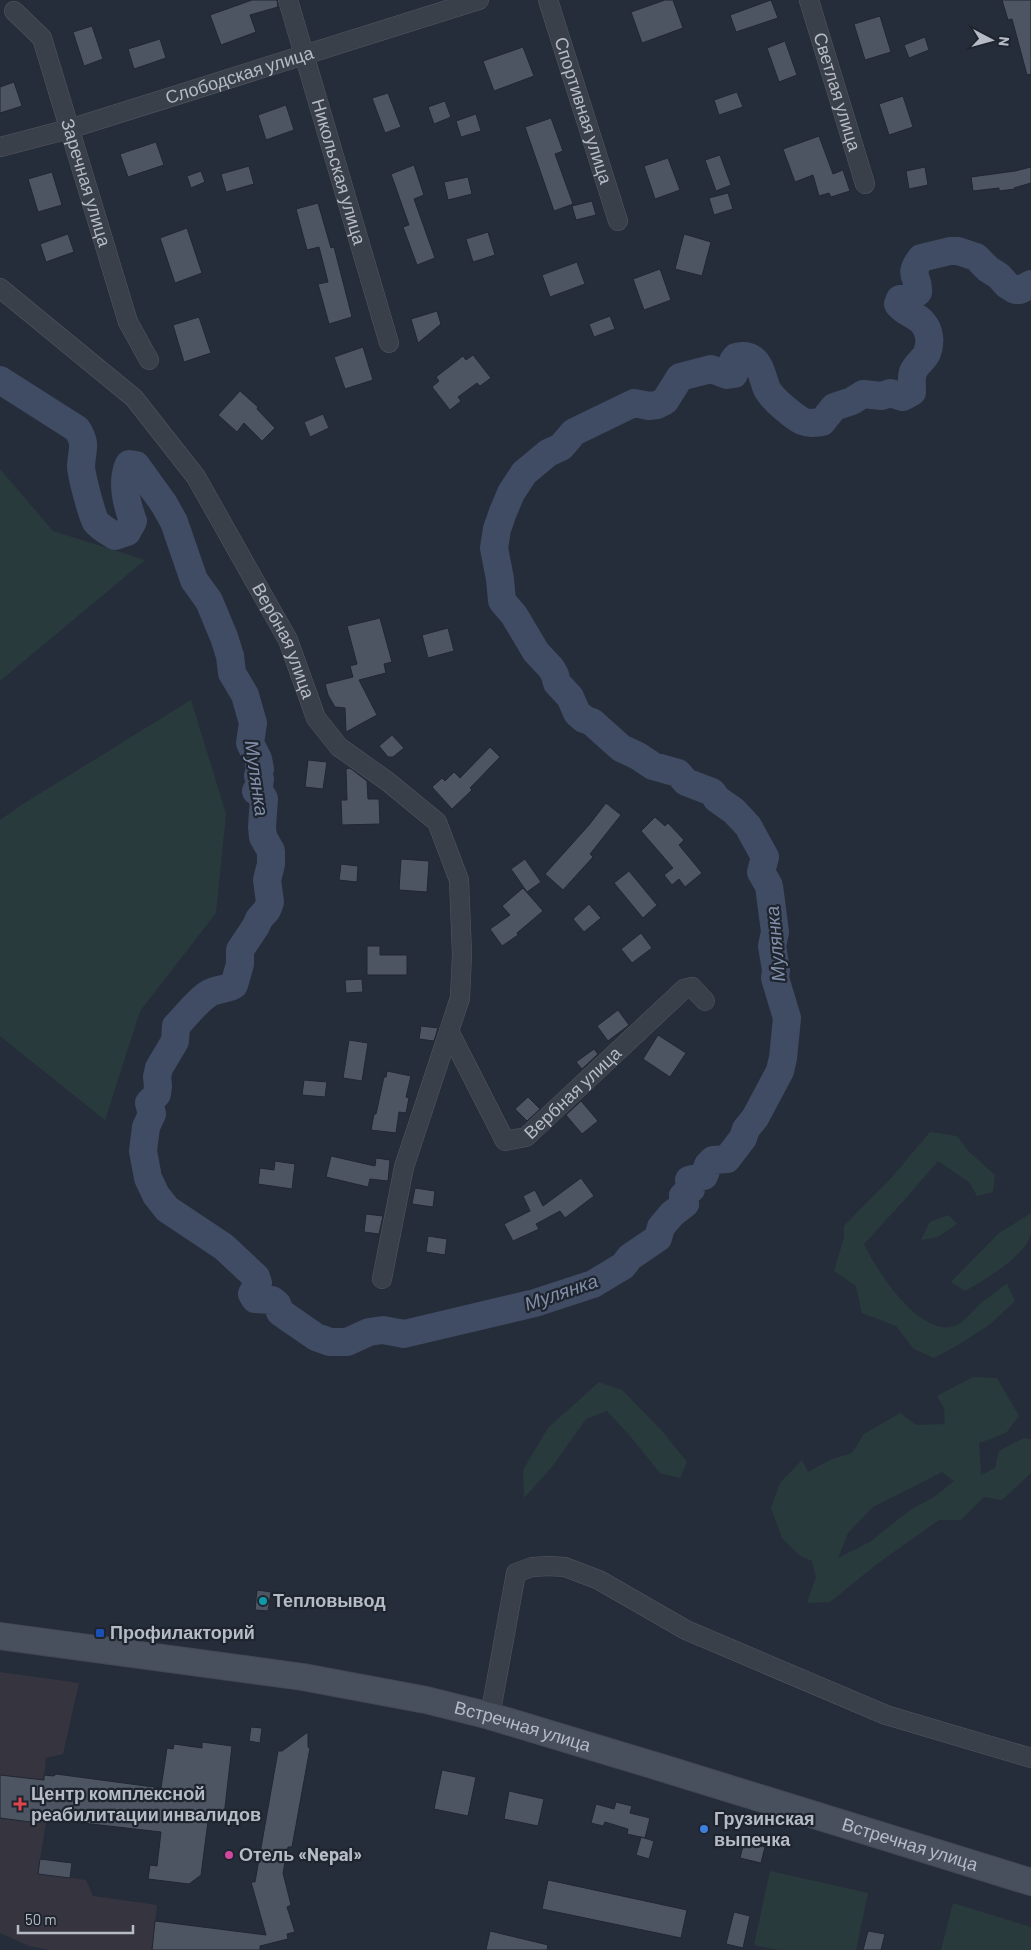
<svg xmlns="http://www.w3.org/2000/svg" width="1031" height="1950" viewBox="0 0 1031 1950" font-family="Barlow,sans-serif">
<rect width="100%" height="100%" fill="#262d3a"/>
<path fill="#36343f" d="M0,1672l79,11 -16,71 -17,4 -7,60h4v4l3,1 -6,36 32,4 -2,15 16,2 7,16 64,9 -5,45h-102l-21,-4 -29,-13z"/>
<g fill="#293a3c" fill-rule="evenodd">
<path d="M0,469l53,62 92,29 -145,121z"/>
<path d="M191,700l35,114 -10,99 -76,98 -35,109 -105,-84v-216l23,-16z"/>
<path d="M930,1132l27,4 12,16 26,23 -2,17 -16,4 -8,-14 -31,-21 -32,37 -42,46c12,26 59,100 95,80 7,-4 14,-13 20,-19 9,-8 18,-14 28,-21l8,17 -26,24 -31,20 -24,13 -20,-9 -18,-23 -34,-13 -6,-27 -22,-15 10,-33v-12l50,-51z"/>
<path d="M1031,1213c0,7 0,14 0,20 -4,22 -48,48 -66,58l-14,-9 47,-48z"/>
<path d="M948,1215l9,9 -19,13 -17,3 9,-18z"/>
<path d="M973,1377l24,1 22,38 -13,17 -27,10 2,32 14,-7 4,-17 25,-13 7,1v34l-29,27 -18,-3 -23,23h-22l-62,44 -47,38 -23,1 9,-26 -4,-16 -13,-6 -17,-17 -11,-30 9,-25 22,-23 6,12 24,-13 20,-6 12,-19 36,-21 16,12 29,-1 -1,-16 -7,-12zM942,1472l12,9 -20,16 -24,13 -40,32 -32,16 10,-25 25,-26z"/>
<path d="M599,1382l23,8 40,41 25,31 -7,16 -20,-5 -29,-36 -24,-26 -21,8 -35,49 -27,30 -1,-28 25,-42z"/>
<path d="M770,1871l98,22 -12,57h-77l-25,-5z"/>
<path d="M953,1903l78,24v23h-90z"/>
</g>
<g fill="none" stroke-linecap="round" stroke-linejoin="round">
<path stroke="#404c63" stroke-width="28" d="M0,380l77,49c10,16 5,19 4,37 0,8 11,50 15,56 5,6 13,10 19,14l12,-4 6,-11c-6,-16 -12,-40 -4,-57l7,1 28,39 10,18 20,58 15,21 15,36 6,19 2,17 13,22 8,28 -3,20 8,16 2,10 -2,7 2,3 -1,7 -3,5 5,3 3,5 -2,28 1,10 8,14v13l-4,16 3,22 -3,8 -8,9 -3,7 -16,24v14l-6,21c-9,5 -18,4 -26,9 -12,8 -22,22 -32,32l-1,15 -16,27 -2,9 1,9 -1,8 -8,9 3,11 -6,13 -3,24 5,27 8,17 11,14 57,38 32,30 2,6 -6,11 3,5 17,1 5,4 3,8 7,5 29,20 14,5h17l22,-10 14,-2 21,4 131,-31 58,-19 30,-18 7,-9 28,-19 3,-11 11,-13 13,-10 -2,-8 8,-7 -2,-9 15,-4 4,-11 5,-5 14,-1 16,-21 3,-9 9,-11 25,-47 3,-13 4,-40 -12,-40 1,-8 -4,-24 3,-14 -6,-46 -8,-14 4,-15 -17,-31 -14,-15 -17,-12 -5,-7 -26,-10 -8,-9 -25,-7 -15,-10 -17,-8 -29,-26 -8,-3 -7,-6 -7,-16 -13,-14 -2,-8 -4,-7 -15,-16 -22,-37 -12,-14 -2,-22 -6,-31 3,-19 6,-17 8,-19 13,-20 24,-20 13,-6 13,-15 60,-29 15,3 8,-1 8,-4 15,-24 31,-8 16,6 7,-1 2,-6 -3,-7 3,-4c5,-1 10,-2 15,1 10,5 12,22 16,31 5,10 26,27 35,32 7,3 13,2 20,1l12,-15 18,-6 11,-7 19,2 8,-3 13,4 9,-5c0,-6 -1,-14 1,-20 3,-8 11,-12 14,-19 4,-10 3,-22 -4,-30 -7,-9 -19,-10 -25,-19l2,-5 12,-2 6,-5c1,-18 -11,-15 3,-34l29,-7h8l18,6 12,12 11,7 8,9 8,5h5l11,-6"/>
</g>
<g fill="#4d5563" stroke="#212731">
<path d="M252,0h25l1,7 -28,8 6,17 -35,13 -11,-30z"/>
<path d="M665,0h8l10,28 -41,15 -11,-31z"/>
<path d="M771,0l7,18 -42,14 -6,-17z"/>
<path d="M1002,0h29v74l-4,1 -15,-56 -4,1z"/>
<path d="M880,16l11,36 -26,8 -11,-36z"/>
<path d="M92,26l11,33 -19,7 -11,-34z"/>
<path d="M925,37l4,13 -20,8 -5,-13z"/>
<path d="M160,39l6,19 -32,11 -6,-20z"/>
<path d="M785,41l12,34 -18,7 -12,-34z"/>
<path d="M523,47l11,29 -40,15 -11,-30z"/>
<path d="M14,82l8,24 -22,7v-26z"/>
<path d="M737,92l6,15 -24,8 -5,-15z"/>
<path d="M388,93l13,34 -16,6 -13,-35z"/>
<path d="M903,96l10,31 -24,8 -10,-31z"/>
<path d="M445,101l6,16 -17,7 -6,-17z"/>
<path d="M286,105l8,25 -28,10 -8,-25z"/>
<path d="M476,114l5,17 -20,6 -5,-16z"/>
<path d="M551,118l12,33 -8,3 18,50 -19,7 -29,-84z"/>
<path d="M819,136l14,38 10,-4 7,21 -19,6 -2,-4 -10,3 -6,-21 -18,7 -12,-33z"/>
<path d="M156,142l8,23 -36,12 -8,-23z"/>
<path d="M720,155l11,30 -15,6 -11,-31z"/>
<path d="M668,158l12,32 -25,9 -11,-33z"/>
<path d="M414,165l10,30 -10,4 21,59 -18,7 -14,-38 6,-2 -18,-51z"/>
<path d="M249,166l5,18 -28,8 -5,-18z"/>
<path d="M925,167l3,18 -19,4 -3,-18z"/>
<path d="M1031,167v16l-17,5 1,1 -16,2v-3l-26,3 -2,-14 44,-6z"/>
<path d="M201,171l4,11 -14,6 -4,-12z"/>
<path d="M52,172l10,33 -24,7 -10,-33z"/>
<path d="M468,177l4,17 -24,6 -4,-18z"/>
<path d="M728,193l5,16 -19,6 -5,-17z"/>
<path d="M592,201l4,14 -20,5 -4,-14z"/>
<path d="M318,203l13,45 3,-1 18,70 -23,7 -11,-40 10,-2 -9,-35 -12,3 -11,-41z"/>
<path d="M187,228l15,45 -27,10 -15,-45z"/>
<path d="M488,232l7,23 -22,7 -7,-23z"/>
<path d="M68,234l6,18 -28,10 -6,-18z"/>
<path d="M684,234l27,8 -9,34 -27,-7z"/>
<path d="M577,262l8,22 -35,13 -8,-22z"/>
<path d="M660,269l11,31 -27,10 -11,-31z"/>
<path d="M437,311l4,13 -23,19 -7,-24z"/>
<path d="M610,316l5,13 -21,8 -5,-13z"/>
<path d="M199,317l12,36 -27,9 -11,-37z"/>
<path d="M363,347l10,33 -28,9 -11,-32z"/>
<path d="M473,355l18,23 -11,8 -3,-3 -19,14 3,4 -11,9 -18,-23 7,-6 -3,-4 27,-21 3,4z"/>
<path d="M240,391l18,16 -1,2 18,19 -13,13 -18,-18 -7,9 -19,-17z"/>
<path d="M323,414l6,14 -19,9 -6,-15z"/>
<path d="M380,618l12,44 -8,2 2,9 -27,7 18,35 -31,17 -1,-24 -10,-1 -7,-12 -3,-11 28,-7 -3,-11 7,-2 -10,-38z"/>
<path d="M448,628l6,23 -26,7 -6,-23z"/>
<path d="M392,735l12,13 -11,9h-5l-9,-11z"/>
<path d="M490,747l10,10 -30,31 2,2 -20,19 -20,-22 10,-9 3,3 9,-9 6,6z"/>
<path d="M308,760l19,2 -4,27 -18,-2z"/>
<path d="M350,768l17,13 1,18h11l1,25 -38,1 -1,-25h6l-1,-31z"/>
<path d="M606,803l15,12 -31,39 3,3 -30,33 -18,-16 44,-49z"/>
<path d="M655,817l10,9 3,-3 16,17 -5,5 23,28 -17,14 -6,-8 -7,6 -8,-10 9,-7 -32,-37z"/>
<path d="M401,859l28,2 -2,31 -28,-2z"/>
<path d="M525,859l16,23 -14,10 -16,-23z"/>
<path d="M341,864l17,2 -1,16 -18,-2z"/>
<path d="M629,871l28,34 -14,13 -29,-35z"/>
<path d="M523,888l20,23 -26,22 1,2 -16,11 -12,-17 20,-14 -8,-9z"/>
<path d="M589,904l12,14 -17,14 -11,-13z"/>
<path d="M641,933l11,15 -20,15 -11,-14z"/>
<path d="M367,946h13v9h27v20h-40z"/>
<path d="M362,979l1,13 -17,1 -1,-13z"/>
<path d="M618,1010l11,15 -21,16 -11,-15z"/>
<path d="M421,1026l17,2 -4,13 -15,-2z"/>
<path d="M658,1035l28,18 -16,24 -27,-18z"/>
<path d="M349,1040l19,3 -6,38 -19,-3z"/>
<path d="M594,1049l4,5 -16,15 -6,-7z"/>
<path d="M387,1071l24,5 -5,21 3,1 -3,15 -7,-1 -3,21 -25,-3 3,-16h2l8,-37h2z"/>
<path d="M304,1080l23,2 -2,15 -23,-2z"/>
<path d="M528,1097l12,12 -13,12 -12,-12z"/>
<path d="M581,1101l17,20 -16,13 -16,-19z"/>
<path d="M331,1156l44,10 1,-8 14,2 -2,21 -18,-2 -2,8 -42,-10z"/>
<path d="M275,1161l20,3 -3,25 -34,-5 2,-16 14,2z"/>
<path d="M581,1178l13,18 -29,22 -5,-7 -24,13 3,5 -26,12 -9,-17 26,-13 -7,-15 12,-6 8,16z"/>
<path d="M415,1188l20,3 -2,16 -21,-3z"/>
<path d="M366,1214l17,2 -4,18 -15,-2z"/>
<path d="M428,1236l19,3 -2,16 -19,-3z"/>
<path d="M257,1590l14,2 -3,19 -13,-1z"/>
<path d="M251,1727l11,1 -2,15 -11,-2z"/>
<path d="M308,1732v15l2,1 -18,99h-4l-5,26 8,32 -4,2 8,25 -8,2 1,5 -28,7v4h-108l3,-29 111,14 -15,-53h4l23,-131h4z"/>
<path d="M202,1742l30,4 -8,70 -15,-2 -8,61 -12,9 -41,-5 2,-14 7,1 4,-34 -122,-14 -1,5 -38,-5v-43l44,5v-5l10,1 2,-2 105,14 6,-40 6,1 1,-5 28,4z"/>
<path d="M442,1770l34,7 -8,39 -34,-7z"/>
<path d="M509,1791l35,8 -6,27 -34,-7z"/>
<path d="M616,1802l16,4 -2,7 20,5 -5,20 -18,-4 1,-5 -23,-7 -2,4 -12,-3 5,-19 18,5z"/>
<path d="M641,1837l13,4 -5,18 -13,-4z"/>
<path d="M744,1842l21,5 -4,16 -21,-5z"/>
<path d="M40,1859l32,4 -2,15 -32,-4z"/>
<path d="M548,1880l139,30 -6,28 -139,-29z"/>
<path d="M734,1912l16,4 -7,32 -17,-4z"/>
<path d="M490,1931l58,14 -1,5h-61z"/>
<path d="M868,1931l17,3 -4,16h-18z"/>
</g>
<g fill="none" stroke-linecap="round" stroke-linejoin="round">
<g stroke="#525862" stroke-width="20">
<g id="minor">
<path id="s1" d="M288,0l101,343"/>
<path id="s2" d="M548,0l70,221"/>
<path id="s3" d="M809,0l56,184"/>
<path id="s4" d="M14,11l28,27 86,284 21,38"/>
<path id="s5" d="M0,147l69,-18 410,-129"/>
<path id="s6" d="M0,288l134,110 62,79 92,163 28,78 23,29 48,34 50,41 22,58 3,74 -2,44 -56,169 -22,112"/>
<path id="s7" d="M449,1031l56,110 21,-4 158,-148 8,-2 13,14"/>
<path d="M490,1716l26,-143 16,-6 17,-1 16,1 34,13 87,50 200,85 145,43"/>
</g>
</g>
<g stroke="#434953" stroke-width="28">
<g id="secondary">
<path id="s8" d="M0,1636l303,41 123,23 64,16 179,54 362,112"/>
</g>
</g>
<use href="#minor" stroke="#3a404a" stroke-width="19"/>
<use href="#secondary" stroke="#484f5d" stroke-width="26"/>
</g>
<circle fill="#0f9aa8" stroke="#1f252f" stroke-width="2" cx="263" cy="1601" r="5"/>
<rect fill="#1a4fb4" stroke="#1f252f" stroke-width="2" x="95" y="1628" width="10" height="10" rx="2.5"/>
<path fill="#e0444e" stroke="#1f252f" stroke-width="2" d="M17.5 1796.5h5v5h5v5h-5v5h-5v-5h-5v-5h5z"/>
<circle fill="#3f7fe0" stroke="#1f252f" stroke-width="2" cx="704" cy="1829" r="5"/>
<circle fill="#d1479c" stroke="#1f252f" stroke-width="2" cx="229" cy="1855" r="5"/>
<g text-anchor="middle" stroke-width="4.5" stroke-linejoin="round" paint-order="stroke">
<g font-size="18" fill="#b6bbc6" stroke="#1f252f">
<text dy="6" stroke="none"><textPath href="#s5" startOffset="250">Слободская улица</textPath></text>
<text dy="6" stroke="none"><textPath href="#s3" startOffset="96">Светлая улица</textPath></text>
<text dy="6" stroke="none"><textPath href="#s2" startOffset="116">Спортивная улица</textPath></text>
<text dy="6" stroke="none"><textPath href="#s1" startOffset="179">Никольская улица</textPath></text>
<text dy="6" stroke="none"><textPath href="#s4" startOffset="190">Заречная улица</textPath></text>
<text dy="6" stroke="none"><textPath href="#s6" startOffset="460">Вербная улица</textPath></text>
<text dy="6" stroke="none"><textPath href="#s7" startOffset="209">Вербная улица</textPath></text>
<text dy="6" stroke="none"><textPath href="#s8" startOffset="531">Встречная улица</textPath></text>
<text dy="6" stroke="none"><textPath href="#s8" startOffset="936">Встречная улица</textPath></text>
</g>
<g font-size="18" font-weight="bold" fill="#b6bbc6" stroke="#1f252f" text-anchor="start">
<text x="273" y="1607">Тепловывод</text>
<text x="110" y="1639">Профилакторий</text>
<text x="31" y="1800">Центр комплексной<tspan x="31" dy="21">реабилитации инвалидов</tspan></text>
<text x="714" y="1825">Грузинская<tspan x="714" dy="21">выпечка</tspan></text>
<text x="239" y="1861">Отель «Nepal»</text>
</g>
<g font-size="19" font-style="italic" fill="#818faa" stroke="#1f252f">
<text transform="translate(257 778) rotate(82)" y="7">Мулянка</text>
<text transform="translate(775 944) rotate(-95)" y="7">Мулянка</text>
<text transform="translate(561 1292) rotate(-19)" y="7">Мулянка</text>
</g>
</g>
<g transform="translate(991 40) rotate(96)" stroke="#1f252f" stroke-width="4" paint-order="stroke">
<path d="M0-4L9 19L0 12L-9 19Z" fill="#b6bbc6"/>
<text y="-8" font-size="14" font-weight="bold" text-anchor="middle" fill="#b6bbc6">N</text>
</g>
<path d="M18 1925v8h115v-8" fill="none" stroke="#b6bbc6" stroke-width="2.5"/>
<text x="25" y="1925" font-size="15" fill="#b6bbc6" stroke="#1f252f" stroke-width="4" paint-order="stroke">50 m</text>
</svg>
